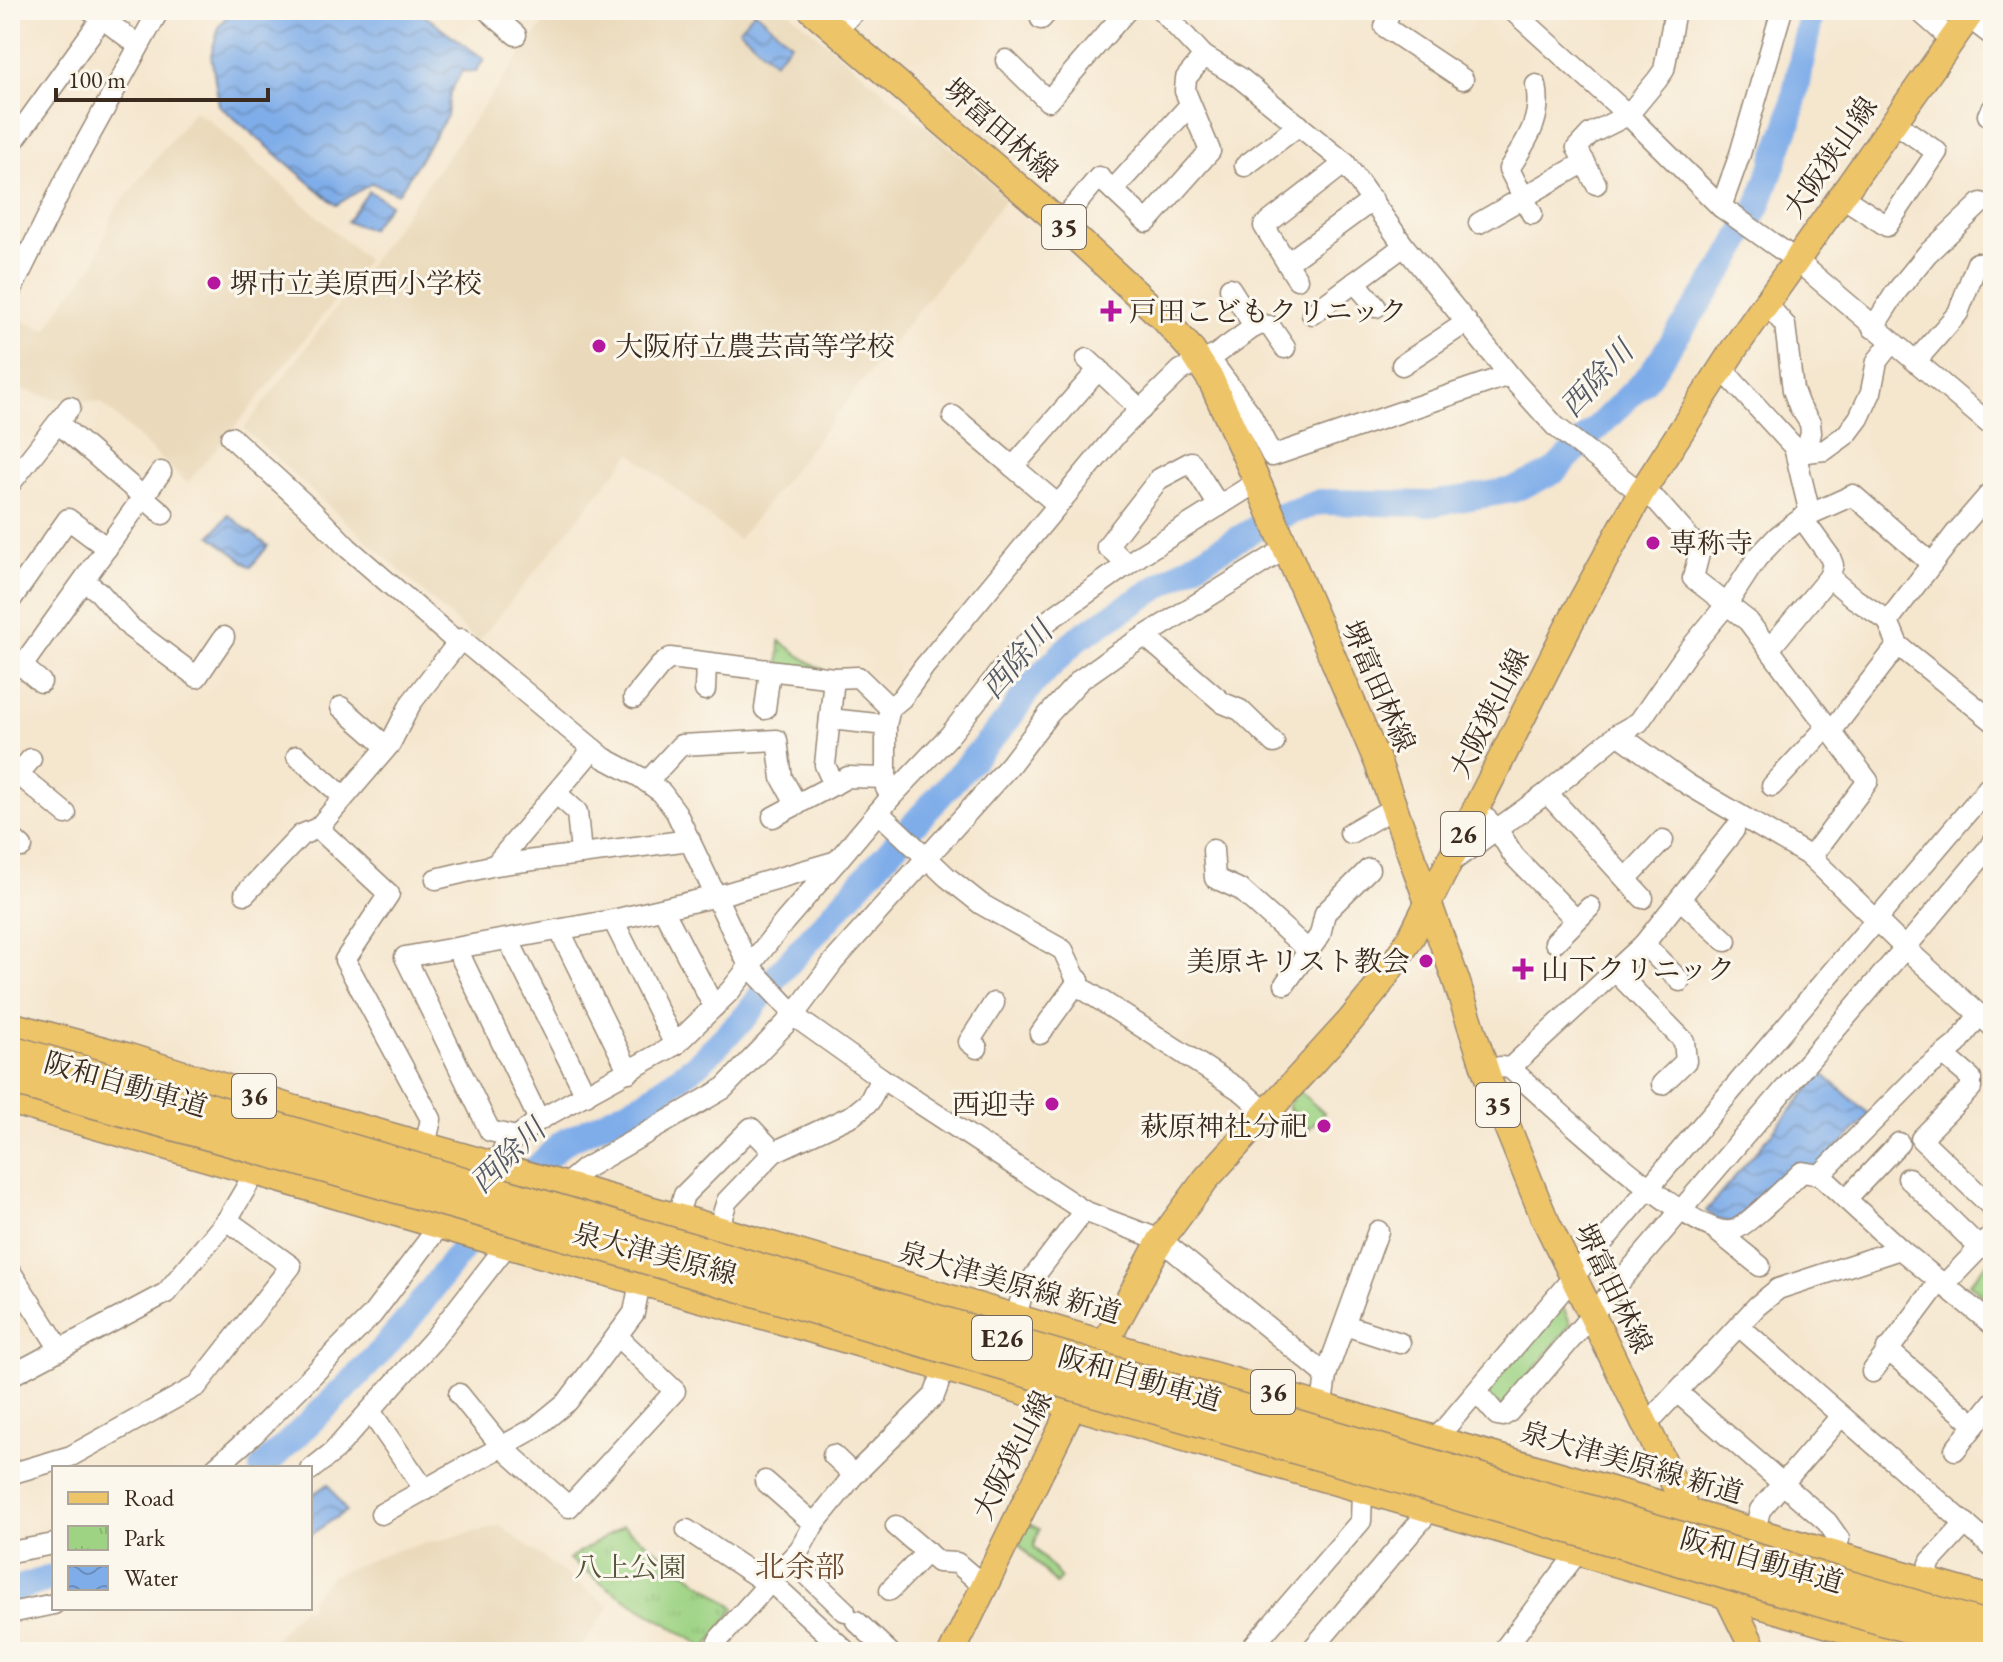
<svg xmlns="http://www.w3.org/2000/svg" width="2003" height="1662" viewBox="0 0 2003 1662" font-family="'EB Garamond','Noto Serif JP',serif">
<defs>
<pattern id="park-tufts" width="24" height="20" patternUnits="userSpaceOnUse" patternTransform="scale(2)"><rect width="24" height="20" fill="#9ed384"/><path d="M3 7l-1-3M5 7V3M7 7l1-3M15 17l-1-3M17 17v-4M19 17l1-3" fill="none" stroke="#89b572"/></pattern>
<pattern id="water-waves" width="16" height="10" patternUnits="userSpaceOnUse" patternTransform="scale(2)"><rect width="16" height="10" fill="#7fade9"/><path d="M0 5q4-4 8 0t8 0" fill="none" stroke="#698dbc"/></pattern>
</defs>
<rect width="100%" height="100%" fill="#fbf7ec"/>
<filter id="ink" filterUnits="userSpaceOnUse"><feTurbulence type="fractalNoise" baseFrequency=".0125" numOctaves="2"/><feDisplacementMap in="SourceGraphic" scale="16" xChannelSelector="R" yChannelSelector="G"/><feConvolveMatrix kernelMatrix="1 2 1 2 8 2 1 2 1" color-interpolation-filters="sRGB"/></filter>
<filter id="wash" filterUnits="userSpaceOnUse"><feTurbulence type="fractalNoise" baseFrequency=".006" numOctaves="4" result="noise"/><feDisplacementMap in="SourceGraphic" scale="32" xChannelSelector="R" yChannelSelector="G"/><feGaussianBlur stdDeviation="1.8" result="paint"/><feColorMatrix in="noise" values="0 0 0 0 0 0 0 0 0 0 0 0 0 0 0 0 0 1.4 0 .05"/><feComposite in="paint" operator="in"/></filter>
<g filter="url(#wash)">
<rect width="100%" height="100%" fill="#f5e6ce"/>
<g fill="#ead9ba">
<path d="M553,10h234l221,186 -270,344 -107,-87 -153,189 -234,-213 126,-166z"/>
<path d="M194,111l14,8 159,141 -115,146 -65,77 -85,-80 -55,-6 -37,-12v-50l7,-16 29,11 18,-28 30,-38 19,-51z"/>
<path d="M500,1526l110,81 -33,45h-314l39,-44h8v-9l21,-23 61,-25z"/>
</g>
<path fill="#9ed384" stroke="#6c7e51" stroke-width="2" d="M1562,1305l9,19 -69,84 -13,-11v-10z"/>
<g fill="url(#park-tufts)" stroke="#6c7e51" stroke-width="2">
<path d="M780,641c15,10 27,22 44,29l-45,-5z"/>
<path d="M1299,1091l25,22 -15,16 -20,-20v-6z"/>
<path d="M1993,1256v48l-24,-21z"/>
<path d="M1027,1523l12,6 -5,18 27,31 -5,6 -39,-42z"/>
<path d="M623,1526l112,82 -29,40 -92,-56 -45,-33z"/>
</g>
<g fill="url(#water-waves)" stroke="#5d6c84" stroke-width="2">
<path d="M232,10h185l67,49 -8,13 -14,-1 -12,22 -3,23 -49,78 -26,-11 -36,22 -117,-100 -8,-50 8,-29z"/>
<path d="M755,11l36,32 -17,19 -35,-33z"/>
<path d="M369,191l21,13 -20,25 -23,-7z"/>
<path d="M228,515l40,31 -17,21 -40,-31z"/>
<path d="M1822,1073l48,42 -54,54 -81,54 -19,-4 -10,-8z"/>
<path d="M328,1484l18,27 -36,24v-39z"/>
</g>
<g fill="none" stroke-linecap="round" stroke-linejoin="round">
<g stroke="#7fade9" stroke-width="26">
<path d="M516,1188l46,-45 82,-40 54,-39 48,-48 28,-37 233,-258 25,-37 46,-46 110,-70 86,-50 46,-16 110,2 83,-14 40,-18 96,-96 79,-115 30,-55 31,-84 23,-112"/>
<path d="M262,1468c48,-46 97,-91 140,-141 29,-35 54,-73 85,-107"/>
<path d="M10,1591l44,-14"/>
</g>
</g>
</g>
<g filter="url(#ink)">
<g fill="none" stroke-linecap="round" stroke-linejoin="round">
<g stroke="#988876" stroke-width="23">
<g id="minor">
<path d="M91,10l47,35"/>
<path d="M487,10l29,25"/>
<path d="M1161,10l43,46 35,21 106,86 59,83 112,137 39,43 86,67 16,8 43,49 -7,28 55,43 120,160 -57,76"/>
<path d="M1390,10l-5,17 78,52"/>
<path d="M1512,10l116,105 93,92 75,53 197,167"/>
<path d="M1918,10l34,30"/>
<path d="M1968,17l25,19"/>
<path d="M1041,19l8,-9"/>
<path d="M836,30l20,-20"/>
<path d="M1006,60l42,41 79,-91"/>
<path d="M1988,115l5,-7"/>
<path d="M10,146l92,-128"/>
<path d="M1245,166l54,-41"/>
<path d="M1596,184l-19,-36 13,-14 38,-19 29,-35 7,-10 11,-60"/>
<path d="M1113,190l77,-85"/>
<path d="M1841,196l46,30 50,-74 -43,-30"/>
<path d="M1721,207l19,-53 42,-144"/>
<path d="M1532,214l-23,-45c17,-28 34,-49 27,-84"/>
<path d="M1060,223l39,-46 48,45 63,-71 -25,-60 1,-13 18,-22"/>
<path d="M1479,223l106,-61"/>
<path d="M1287,263l86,-63"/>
<path d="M1297,279l-33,-53 81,-63"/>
<path d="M1355,282l21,25"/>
<path d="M1230,288l25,39"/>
<path d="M10,293l59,-120 90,-163"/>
<path d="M1766,303l19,22 8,65 6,16 11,17 1,10 -5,19"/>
<path d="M1312,314l92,-68"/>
<path d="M1873,328l23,-36 31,-38 54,-51"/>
<path d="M1087,359l54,51"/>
<path d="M1211,361l39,52 22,43 237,-81"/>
<path d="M1915,362l43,-49 19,-50"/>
<path d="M1402,365l65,-43"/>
<path d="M1722,369l72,78 16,67"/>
<path d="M953,416l60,51"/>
<path d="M58,423l105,91"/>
<path d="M231,437l82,75 35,36 110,95"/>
<path d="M1796,453l29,-3 22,-16 12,-16 12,-26 6,-31 14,-18"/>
<path d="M10,484l60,-77"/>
<path d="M1993,490l-38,44 -67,87 10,24 95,76"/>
<path d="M1057,504l-44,-37 86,-98"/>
<path d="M1802,518l28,39 3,8 -4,12 26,22 33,22"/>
<path d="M1127,564l-20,-18 52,-67 32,-17 28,44"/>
<path d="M84,581l15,11 32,36 66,49 27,-40"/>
<path d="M10,601l58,-82 39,29"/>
<path d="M1145,636l78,67 17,7 34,33"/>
<path d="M1771,647l58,-70"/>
<path d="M10,656l31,26"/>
<path d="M22,666l139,-194"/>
<path d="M834,678l-9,87 9,20"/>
<path d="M705,690l1,-27"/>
<path d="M634,698l26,-32 10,-8 164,20 24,-1 32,31"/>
<path d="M341,707l46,40"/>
<path d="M765,709l5,-38"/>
<path d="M830,719l56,6"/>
<path d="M1830,733l68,-88"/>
<path d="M297,756l47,41"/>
<path d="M18,774l48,40"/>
<path d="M647,782l34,-37 96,-5 5,38 15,27"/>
<path d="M10,784l21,-25"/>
<path d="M1772,786l54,-58"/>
<path d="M556,793l21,19 4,42"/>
<path d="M1547,793l96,105"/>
<path d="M891,797l-5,-9v-63l4,-17 12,-10 22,-31 196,-237 61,-60 33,-14 44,-32 12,2 15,22"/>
<path d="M1476,809l21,20 17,27 62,64"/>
<path d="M878,812l69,65 34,27 82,46 17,37 163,105 24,21"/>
<path d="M773,817l75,-40 39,1"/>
<path d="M1350,833l45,-26"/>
<path d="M10,836l12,11"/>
<path d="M1993,843l-88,105 88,79"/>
<path d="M1213,850l2,28 26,12 69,62"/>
<path d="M1450,863l97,-70 71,-59"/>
<path d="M495,865l98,-116"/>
<path d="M436,879l59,-14 195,-25"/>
<path d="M1626,879l37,-39"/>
<path d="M245,894l56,-59 17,-7"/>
<path d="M1680,899l46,42"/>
<path d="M663,909l51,98"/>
<path d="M613,920l62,125"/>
<path d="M560,931l69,141"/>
<path d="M509,941l77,154"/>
<path d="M1555,942l35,-35"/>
<path d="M1644,944l36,37"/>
<path d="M457,949l82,171"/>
<path d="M1615,971l69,70 2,20 -24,23"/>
<path d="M1285,984l35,-49 5,-22 44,-44"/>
<path d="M1040,1034l39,-54"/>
<path d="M977,1048l-8,-6 25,-39"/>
<path d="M1944,1055l27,23v10l-50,51 72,69"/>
<path d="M1510,1068l134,-124 90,-114"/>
<path d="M1486,1072l14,-5 10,1c36,32 180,169 221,163 12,-1 59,-48 71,-59l18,3 80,74 93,76"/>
<path d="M516,1137l-26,-6 -85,-174 208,-37 104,-24 120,-35 54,-64 58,-61 52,-66 48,-50 93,-66 115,-72"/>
<path d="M425,1146l6,-27 -86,-159 44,-66 -71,-66 72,-84 21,-41 50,-64 143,119 36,19 22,16 14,19 73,154 52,55 80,57 203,133 77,29 165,135 -4,30"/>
<path d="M495,1166l10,-20 34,-26 136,-75 55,-54 55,-70 52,-60"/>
<path d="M1820,1175l102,-103 35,-28 22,-29"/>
<path d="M1908,1178l72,70"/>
<path d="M564,1186l20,-17 139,-80 70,-73 41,-55 176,-196 38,-50 32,-35 41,-29 164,-102"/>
<path d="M1846,1199l53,-56"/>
<path d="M677,1217l7,-22 67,-67 23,24"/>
<path d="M718,1229l9,-28 47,-49 79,-37 16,-13 12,-24"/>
<path d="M1718,1232l42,34"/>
<path d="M10,1271l50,78"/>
<path d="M1945,1284l48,-50"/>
<path d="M1016,1317l7,-26 61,-80"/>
<path d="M1345,1325l55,18"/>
<path d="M1739,1326l254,222"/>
<path d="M1887,1349l88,76"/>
<path d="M1872,1372l68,-91"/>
<path d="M1326,1375l52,-144"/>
<path d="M10,1376l156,-83 61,-73 29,-49 4,-10"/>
<path d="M1477,1392l20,23 6,1 5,-3 397,-465 -94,-91 -124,-73 -69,-50 21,-12 49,-71 39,-47 30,-46 21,-22 24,-18 51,-23 79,69"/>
<path d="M1677,1392l150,130 12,17 -4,15"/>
<path d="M459,1394l43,53 67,60 106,-116 -58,-55"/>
<path d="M370,1411l55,79"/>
<path d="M1645,1426l112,-120 21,-17 122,-40"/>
<path d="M1436,1439l557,-657"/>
<path d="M1955,1450l38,-48"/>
<path d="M833,1455l21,20"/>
<path d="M215,1468l39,-34 118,-119 68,-90"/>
<path d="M310,1470l23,-18 100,-112 74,-95"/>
<path d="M10,1474l61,-18 126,-70 94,-120 -64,-46"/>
<path d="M765,1481l49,43"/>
<path d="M381,1514l154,-86 33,-27 66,-88 6,-31"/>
<path d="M896,1526l42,36 19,1 27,23"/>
<path d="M687,1530l81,54"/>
<path d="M1755,1531l5,-21 81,-94"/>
<path d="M10,1552l44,-8"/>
<path d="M791,1559l54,52"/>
<path d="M1924,1580l7,-19 35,-38"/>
<path d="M771,1582l76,70"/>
<path d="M890,1590l37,-38"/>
<path d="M10,1613l44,-9"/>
<path d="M856,1621l33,31"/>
<path d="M713,1652l7,-14 80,-89 14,-25 40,-49 80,-79 10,-27"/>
<path d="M1248,1652l113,-131 1,-30"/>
<path d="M1310,1652l120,-142"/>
<path d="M1502,1652l75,-99"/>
</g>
</g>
<g stroke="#988876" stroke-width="29">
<g id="major">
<path d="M812,10l248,213 104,96 26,29 21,32 49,108 118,275 78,217 34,104 53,131 149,305"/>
<path d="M10,1025l116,31 169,53 382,108 428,127 888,256"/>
<path d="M10,1101l497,144 285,79 1130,328"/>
<path d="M1097,1358l64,-118 45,-61 144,-158 27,-33 33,-49 163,-322 68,-124 95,-147 237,-336"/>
<path d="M1722,1585l33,67"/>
<path d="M952,1652l127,-259"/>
</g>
</g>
<use href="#minor" stroke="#fff" stroke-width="20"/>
<use href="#major" stroke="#eec469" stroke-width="26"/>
<g stroke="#988876" stroke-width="33" stroke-linecap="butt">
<g id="highway-bridge">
<path d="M10,1050l1983,578"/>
<path d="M10,1079l611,172 374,112 404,115 593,174"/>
</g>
</g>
<use href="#highway-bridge" stroke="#eec469" stroke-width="30"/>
</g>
</g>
<g fill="#b5179e" stroke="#fbf7ec" stroke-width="3">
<circle cx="214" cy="283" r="8"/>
<path d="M1107 299h8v8h8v8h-8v8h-8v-8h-8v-8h8z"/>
<circle cx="599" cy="346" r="8"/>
<circle cx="1653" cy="543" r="8"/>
<circle cx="1426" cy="961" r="8"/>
<path d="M1519 957h8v8h8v8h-8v8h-8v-8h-8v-8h8z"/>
<circle cx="1052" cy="1104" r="8"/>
<circle cx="1324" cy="1126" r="8"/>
</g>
<g text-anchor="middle" stroke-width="6" stroke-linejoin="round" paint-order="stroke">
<g fill="#fbf7ec" stroke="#75685c" stroke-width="2">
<rect x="1042" y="205" width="44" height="44" rx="6"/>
<rect x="1441" y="812" width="44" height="44" rx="6"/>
<rect x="232" y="1074" width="44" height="44" rx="6"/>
<rect x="1476" y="1083" width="44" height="44" rx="6"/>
<rect x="972" y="1316" width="60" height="44" rx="6"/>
<rect x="1251" y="1370" width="44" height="44" rx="6"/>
</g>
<g font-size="26" font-weight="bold" fill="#3b2a1e">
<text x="1064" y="236">35</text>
<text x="1463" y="843">26</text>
<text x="254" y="1105">36</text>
<text x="1498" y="1114">35</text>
<text x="1002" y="1347">E26</text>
<text x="1273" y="1401">36</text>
</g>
<g font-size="28" fill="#3b2a1e" stroke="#fbf7ec">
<text transform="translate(1001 130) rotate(41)" y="10">堺富田林線</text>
<text transform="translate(1830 157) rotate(-55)" y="10">大阪狭山線</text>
<text transform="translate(1379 686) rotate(66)" y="10">堺富田林線</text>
<text transform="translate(1489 713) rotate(-63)" y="10">大阪狭山線</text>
<text transform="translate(126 1084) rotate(16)" y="10">阪和自動車道</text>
<text transform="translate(655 1253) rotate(15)" y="10">泉大津美原線</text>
<text transform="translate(1010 1282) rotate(16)" y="10">泉大津美原線 新道</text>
<text transform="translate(1614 1288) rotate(64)" y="10">堺富田林線</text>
<text transform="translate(1140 1378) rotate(16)" y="10">阪和自動車道</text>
<text transform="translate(1012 1455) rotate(-63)" y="10">大阪狭山線</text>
<text transform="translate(1632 1462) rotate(16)" y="10">泉大津美原線 新道</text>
<text transform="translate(1762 1560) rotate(16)" y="10">阪和自動車道</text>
</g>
<g font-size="28" fill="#3b2a1e" stroke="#fbf7ec" text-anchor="start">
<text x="230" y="293">堺市立美原西小学校</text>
<text x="1129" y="321">戸田こどもクリニック</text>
<text x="615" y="356">大阪府立農芸高等学校</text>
<text x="1669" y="553">専称寺</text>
<text x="1410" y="971" text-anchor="end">美原キリスト教会</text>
<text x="1541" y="979">山下クリニック</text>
<text x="1036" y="1114" text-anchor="end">西迎寺</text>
<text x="1308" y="1136" text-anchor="end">萩原神社分祀</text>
</g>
<g font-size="28" fill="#545438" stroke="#fbf7ec">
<text x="630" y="1577">八上公園</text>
</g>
<g font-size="30" font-style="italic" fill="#535865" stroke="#fbf7ec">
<text transform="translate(1597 379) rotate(-47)" y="10">西除川</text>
<text transform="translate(1017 660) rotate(-49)" y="10">西除川</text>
<text transform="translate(508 1156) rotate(-44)" y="10">西除川</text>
</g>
<g font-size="30" fill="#715035" stroke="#fbf7ec">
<text x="800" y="1577">北余部</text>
</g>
</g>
<rect width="2003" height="1662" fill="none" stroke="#fbf7ec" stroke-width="40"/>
<rect x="52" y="1466" width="260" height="144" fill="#fbf7ec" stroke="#aea59a" stroke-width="2"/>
<rect x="68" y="1492" width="40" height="12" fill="#eec469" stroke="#aea59a" stroke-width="2"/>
<text x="124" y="1506" font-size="24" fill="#3b2a1e">Road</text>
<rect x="68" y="1526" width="40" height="24" fill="url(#park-tufts)" stroke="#aea59a" stroke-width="2"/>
<text x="124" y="1546" font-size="24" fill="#3b2a1e">Park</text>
<rect x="68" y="1566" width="40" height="24" fill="url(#water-waves)" stroke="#aea59a" stroke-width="2"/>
<text x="124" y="1586" font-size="24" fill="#3b2a1e">Water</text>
<path d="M56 88v12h212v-12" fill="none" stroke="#3b2a1e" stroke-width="4"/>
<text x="68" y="88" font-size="24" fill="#3b2a1e" stroke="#fbf7ec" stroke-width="6" paint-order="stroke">100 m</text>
</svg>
